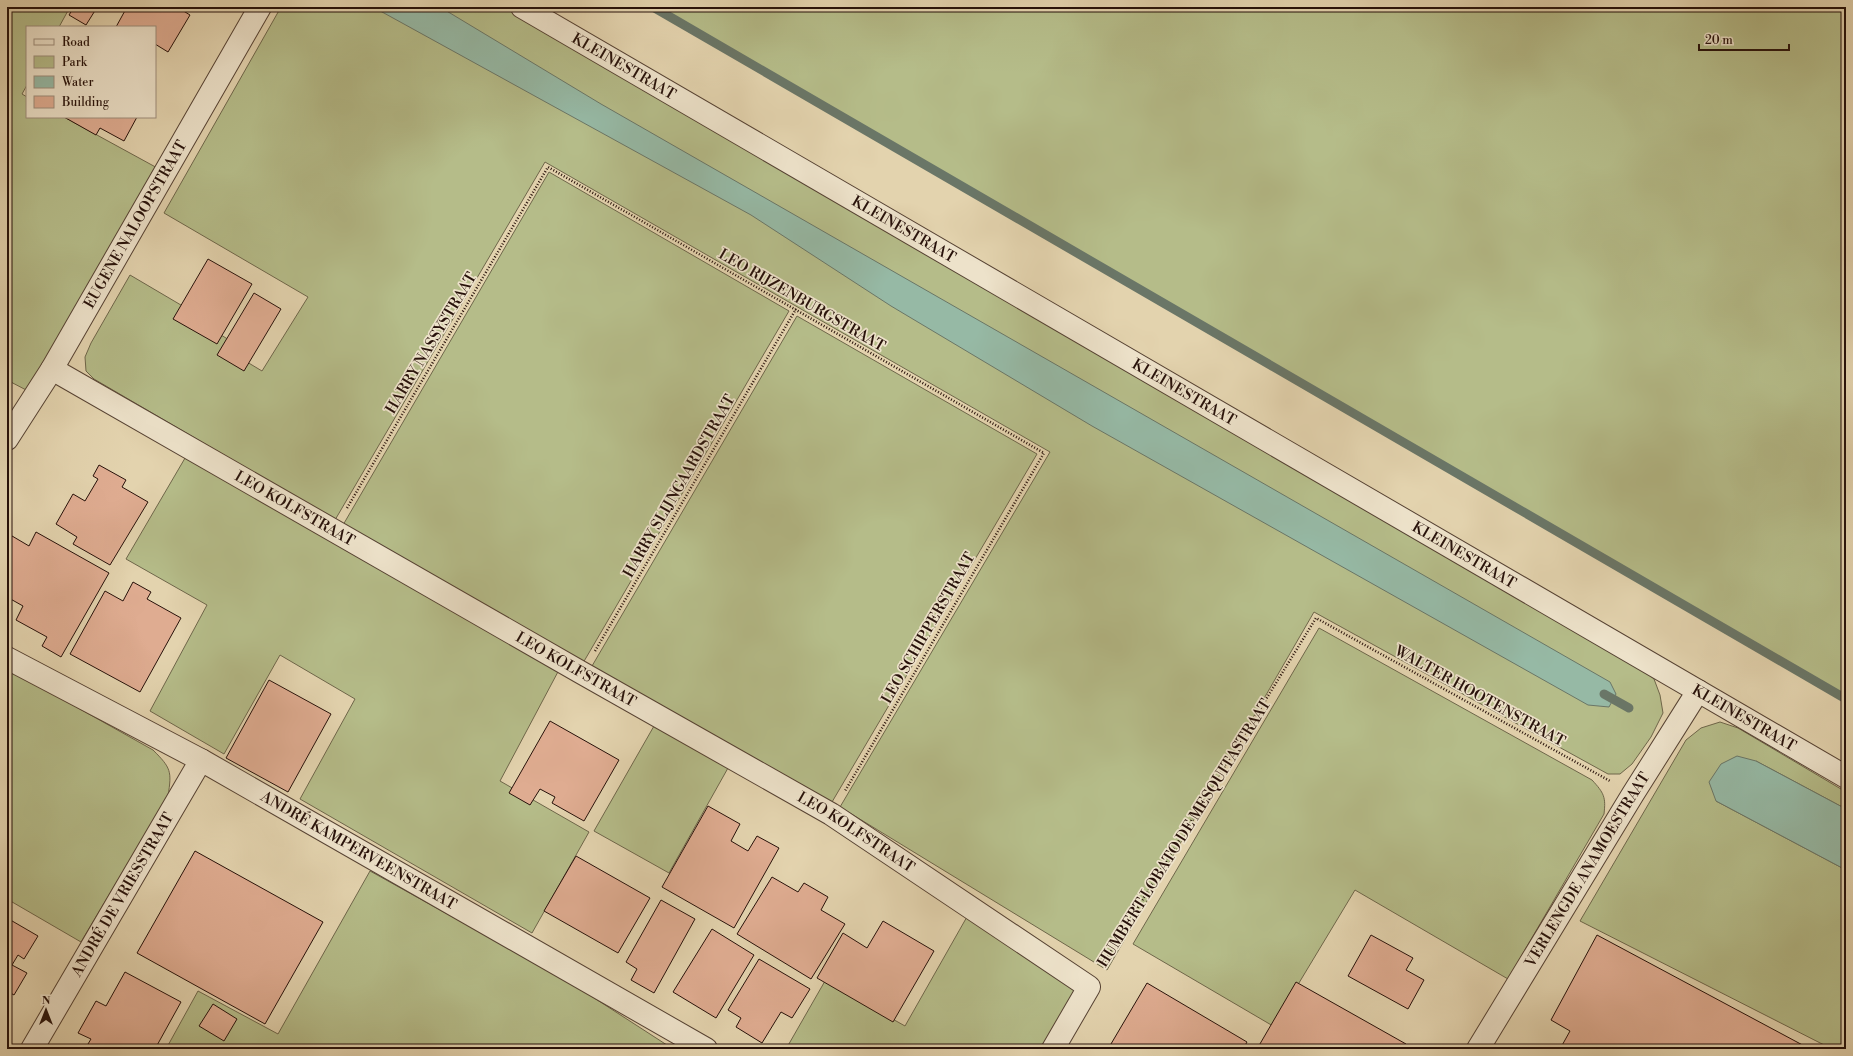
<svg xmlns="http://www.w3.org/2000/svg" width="1853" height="1056" viewBox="0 0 1853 1056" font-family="'Libre Bodoni',serif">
<rect width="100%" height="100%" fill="#e3d3ae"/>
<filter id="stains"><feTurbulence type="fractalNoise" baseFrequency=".005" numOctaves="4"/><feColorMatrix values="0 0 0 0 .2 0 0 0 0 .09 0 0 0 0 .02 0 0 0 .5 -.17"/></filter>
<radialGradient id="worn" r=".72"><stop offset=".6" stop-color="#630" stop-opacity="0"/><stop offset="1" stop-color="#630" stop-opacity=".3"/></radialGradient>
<g fill="#b5bc89" stroke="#6e664a">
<path d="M7,7h63l-11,20h-32v58l-5,9 5,3v20h37l97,53 -131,222 -23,-12z"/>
<path d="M281,7h235l1123,659 15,13 6,16 3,18 -12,24 -19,27 -12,10h-12l-294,-162 -207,358 -267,-163 210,-355 -505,-290 -210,358 -241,-141 -8,-8 -1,-14 6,-14 39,-68 56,33 -2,5 47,28 -4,9 35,21 46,-74 -144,-84z"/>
<path d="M653,7h1193v692z"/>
<path d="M549,172l240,139 -206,352 -240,-138z"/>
<path d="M797,316l240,138 -205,348 -240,-136z"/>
<path d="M188,453l372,215 -60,113 89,51 -57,101 -232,-134 55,-100 -75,-44 -56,99 -74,-43 57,-106 -81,-46z"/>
<path d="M1319,628l273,152c12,13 14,17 12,34l-96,165 -153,-89 -82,136 -140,-82z"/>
<path d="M7,668l146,82c18,18 19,21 15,46l-87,146 -74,-43z"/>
<path d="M1720,722l18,6 108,64v17l-90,-48 -40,40 130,69v179h-14l-252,-128 106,-181 15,-12z"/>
<path d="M654,726l74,42 -59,105 -75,-42z"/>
<path d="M370,871l198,110 102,66 -1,2h-503l32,-58 80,43z"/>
<path d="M968,915l104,68 6,14 -21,52h-271l39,-68 80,45z"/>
</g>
<g fill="#96b9a5" stroke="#6a7667">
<path d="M373,7h67l161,97 1009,578 6,12 -7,13 -21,-2 -496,-279 -201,-120 -140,-91z"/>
<path d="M1737,756l19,5 90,48v61l-130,-69 -7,-19 12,-18z"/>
</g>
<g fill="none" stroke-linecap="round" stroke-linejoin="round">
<g stroke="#6a7667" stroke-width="9">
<path d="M653,7l1193,692"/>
<path d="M1604,694l25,14"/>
</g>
</g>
<g fill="#dfac91" stroke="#27110a">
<path d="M74,7h19l3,2 -10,16 -17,-10z"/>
<path d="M127,7h50l13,8 -22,37 -13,-8v-17h-39z"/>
<path d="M64,117h73l-13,24 -24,-13 -4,7z"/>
<path d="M208,259l44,25 -35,60 -44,-25z"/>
<path d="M254,293l27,16 -37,62 -27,-16z"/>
<path d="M99,465l27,15 -4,7 26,15 -38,63 -37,-21 4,-7 -21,-13 17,-30 12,7 13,-22 -5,-3z"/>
<path d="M36,532l73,41 -48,84 -19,-11 5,-9 -31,-17 7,-14 -16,-9v-64l22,13z"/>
<path d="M133,582l18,10 -4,7 34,19 -41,74 -70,-38 35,-63 18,10z"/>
<path d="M269,680l62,34 -43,78 -62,-34z"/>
<path d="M550,721l69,39 -35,61 -32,-18 3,-6 -15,-8 -10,16 -21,-12z"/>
<path d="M708,806l32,18 -9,17 17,10 9,-15 22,12 -45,80 -72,-41z"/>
<path d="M195,851l128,71 -58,102 -128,-71z"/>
<path d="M576,856l74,42 -32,55 -74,-42z"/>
<path d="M772,877l26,15 6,-9 24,14 -7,13 24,14 -34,55 -74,-45z"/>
<path d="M661,900l34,19 -41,74 -23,-13 6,-11 -11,-7z"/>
<path d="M7,918l31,18 -14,23 -6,-4 -6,10 15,8 -13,22 -7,-4z"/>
<path d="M883,921l51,30 -41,71 -76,-44 26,-45 24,15z"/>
<path d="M712,929l42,26 -38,63 -43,-26z"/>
<path d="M1371,935l42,23 -7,12 18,10 -16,29 -60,-33z"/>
<path d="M1597,935l213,114h-250l10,-18 -19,-11z"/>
<path d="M759,959l51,30 -18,29 -11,-6 -19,31 -26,-16 5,-9 -13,-8z"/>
<path d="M125,972l56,30 -26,47h-70l6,-10 -13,-6 18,-32 10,5z"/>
<path d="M1296,982l110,62 -3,5h-146z"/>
<path d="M1147,983l100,59 -4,7h-135z"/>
<path d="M213,1004l24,15 -13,22 -25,-15z"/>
</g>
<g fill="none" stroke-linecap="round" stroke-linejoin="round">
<g stroke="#564233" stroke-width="24">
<g id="minor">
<path id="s1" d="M522,7l1324,770"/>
<path id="s2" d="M52,369l530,304 249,141 258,173 -36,62"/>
<path id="s3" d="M7,439l45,-70 208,-362"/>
<path id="s4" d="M7,658l194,102 505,289"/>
<path id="s5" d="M32,1049l169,-289"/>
<path id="s6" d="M1478,1049l155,-255 65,-103"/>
</g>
</g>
<g stroke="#27110a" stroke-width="2.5" stroke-dasharray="1 2" stroke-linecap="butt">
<path d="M347,508l201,-341 496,286 -199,338"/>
<path d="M595,651l201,-342"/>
<path d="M1103,964l213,-346 294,163"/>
</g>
<use href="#minor" stroke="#ede2ca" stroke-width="22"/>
</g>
<g text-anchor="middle" stroke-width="3.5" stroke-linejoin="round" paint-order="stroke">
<g font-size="15" fill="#27110a" stroke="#ede2ca">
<text dy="5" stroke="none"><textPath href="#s1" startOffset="118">KLEINESTRAAT</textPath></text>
<text dy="5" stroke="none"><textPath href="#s3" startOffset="250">EUGENE NALOOPSTRAAT</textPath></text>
<text dy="5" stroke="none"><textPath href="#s1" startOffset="442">KLEINESTRAAT</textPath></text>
<text transform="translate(802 300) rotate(30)" y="5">LEO RIJZENBURGSTRAAT</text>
<text transform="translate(431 343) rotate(-59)" y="5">HARRY NASSYSTRAAT</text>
<text dy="5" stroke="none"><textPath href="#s1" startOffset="766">KLEINESTRAAT</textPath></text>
<text transform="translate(679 486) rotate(-60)" y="5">HARRY SLIJNGAARDSTRAAT</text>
<text dy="5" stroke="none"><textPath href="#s2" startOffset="280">LEO KOLFSTRAAT</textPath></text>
<text dy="5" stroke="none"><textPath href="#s1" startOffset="1090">KLEINESTRAAT</textPath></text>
<text transform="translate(928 628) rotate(-60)" y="5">LEO SCHIPPERSTRAAT</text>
<text dy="5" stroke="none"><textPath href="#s2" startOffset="604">LEO KOLFSTRAAT</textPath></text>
<text transform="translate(1480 696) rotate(29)" y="5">WALTER HOOTENSTRAAT</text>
<text dy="5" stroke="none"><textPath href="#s1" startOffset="1414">KLEINESTRAAT</textPath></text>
<text dy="5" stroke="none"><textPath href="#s2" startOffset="928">LEO KOLFSTRAAT</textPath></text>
<text transform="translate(1184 833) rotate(-58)" y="5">HUMBERT LOBATO DE MESQUITASTRAAT</text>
<text dy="5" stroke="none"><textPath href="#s4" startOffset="401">ANDRÉ KAMPERVEENSTRAAT</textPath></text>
<text dy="5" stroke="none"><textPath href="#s6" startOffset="210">VERLENGDE ANAMOESTRAAT</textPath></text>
<text dy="5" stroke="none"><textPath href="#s5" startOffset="179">ANDRÉ DE VRIESSTRAAT</textPath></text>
</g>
</g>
<rect width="1853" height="1056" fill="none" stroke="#e3d3ae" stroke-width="24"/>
<rect x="8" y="8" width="1837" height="1040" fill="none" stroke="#27110a" stroke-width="2"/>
<rect x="12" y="12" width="1829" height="1032" fill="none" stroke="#27110a"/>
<rect x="26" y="26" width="130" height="92" fill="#ede2ca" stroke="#9e8e7d"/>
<rect x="34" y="39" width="20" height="6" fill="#ede2ca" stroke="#9e8e7d"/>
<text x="62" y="46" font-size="12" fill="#27110a">Road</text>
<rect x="34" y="56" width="20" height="12" fill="#b5bc89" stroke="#9e8e7d"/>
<text x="62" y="66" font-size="12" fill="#27110a">Park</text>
<rect x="34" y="76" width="20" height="12" fill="#96b9a5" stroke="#9e8e7d"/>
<text x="62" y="86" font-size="12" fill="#27110a">Water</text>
<rect x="34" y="96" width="20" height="12" fill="#dfac91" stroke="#9e8e7d"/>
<text x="62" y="106" font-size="12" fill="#27110a">Building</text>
<g transform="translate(46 1010)" stroke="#ede2ca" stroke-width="3" paint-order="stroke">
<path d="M0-3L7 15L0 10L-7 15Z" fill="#27110a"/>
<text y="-6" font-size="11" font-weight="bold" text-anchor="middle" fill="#27110a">N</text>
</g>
<path d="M1699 44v6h90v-6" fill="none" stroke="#27110a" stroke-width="2"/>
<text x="1705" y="44" font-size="12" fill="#27110a" stroke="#ede2ca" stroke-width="3" paint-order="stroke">20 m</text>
<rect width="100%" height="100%" filter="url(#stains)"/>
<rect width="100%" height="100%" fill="url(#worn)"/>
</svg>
